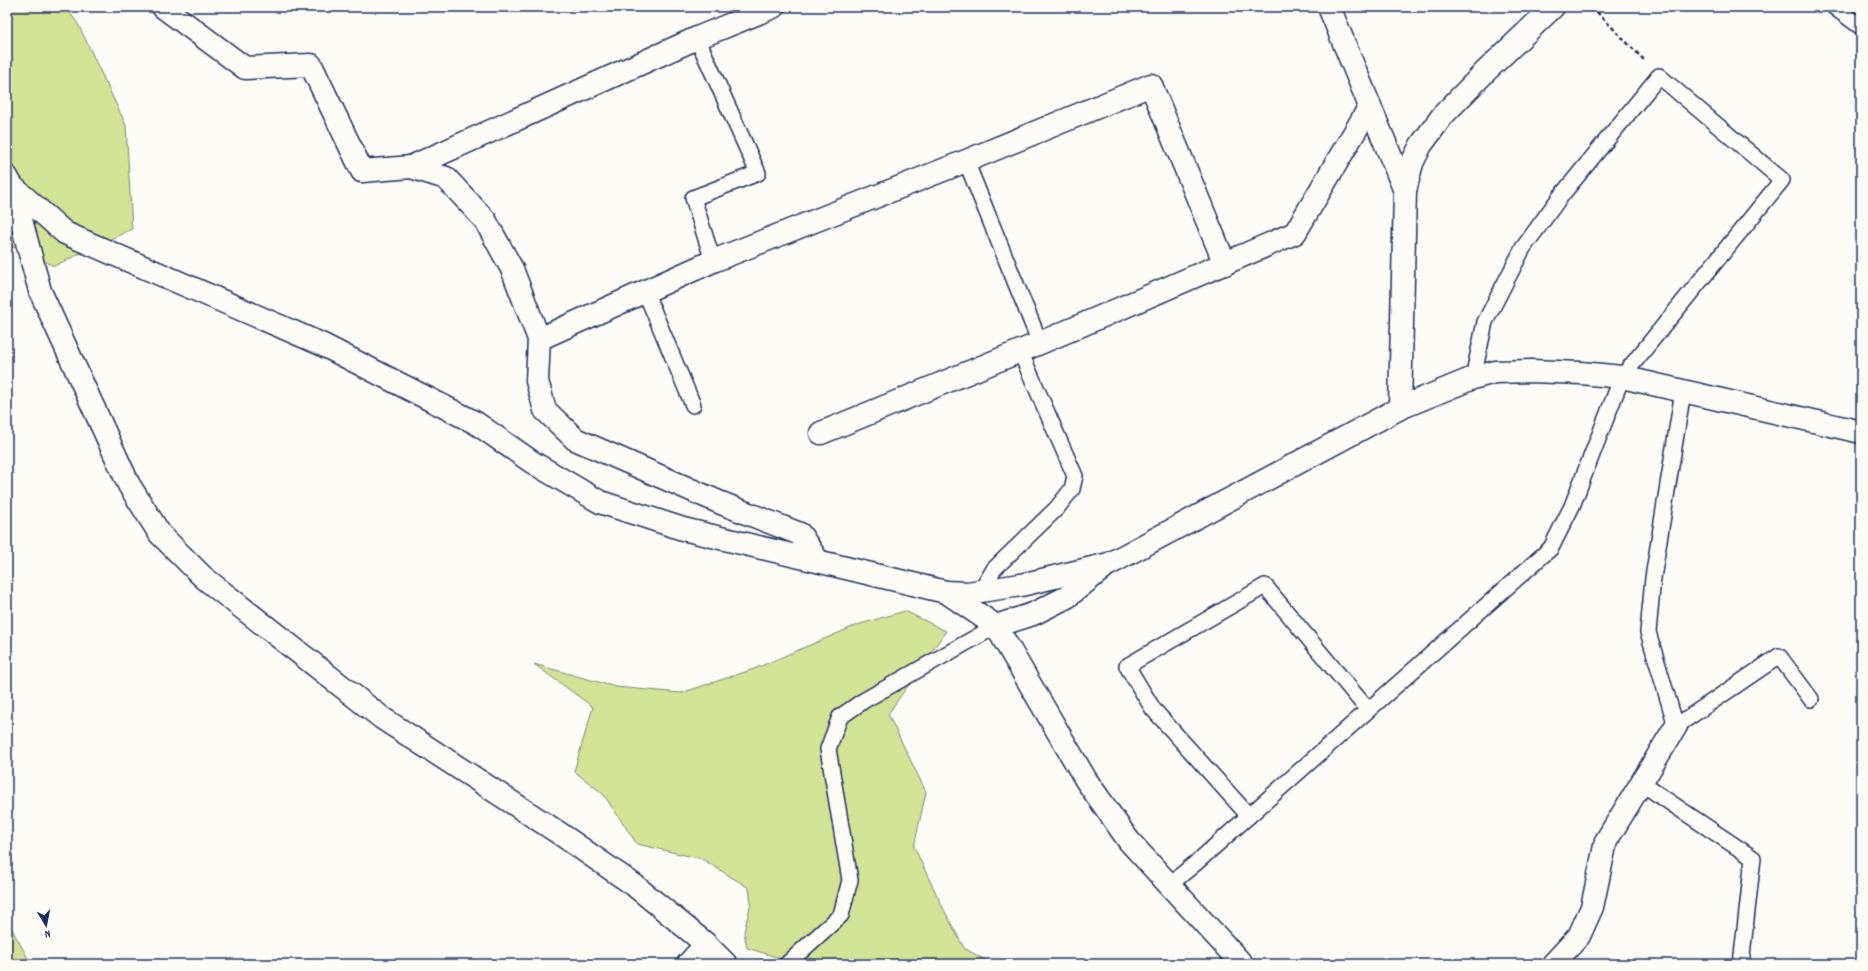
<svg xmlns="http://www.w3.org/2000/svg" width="1868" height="971" viewBox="0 0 1868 971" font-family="Dekko,sans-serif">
<rect width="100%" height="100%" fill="#fdfcf7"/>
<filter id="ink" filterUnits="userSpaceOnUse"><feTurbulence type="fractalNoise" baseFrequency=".025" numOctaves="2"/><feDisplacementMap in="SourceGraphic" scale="8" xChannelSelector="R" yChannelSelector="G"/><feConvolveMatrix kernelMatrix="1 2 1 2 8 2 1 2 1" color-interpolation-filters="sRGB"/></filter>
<g filter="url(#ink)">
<g fill="#d3e396" stroke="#77897a">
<path d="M7,7h59l12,17 48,101 6,104 -78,37 -47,-22z"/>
<path d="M905,611l41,20 -58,83 38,78 -12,55 28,59 22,42 28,16h-193l-52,-16 -3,-16 7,-29 -2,-15 -47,-29 -65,-15 -34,-50 -29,-23 19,-64 -59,-43 82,23 65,6 73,-24 103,-44z"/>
<path d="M7,920l24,44h-24z"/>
</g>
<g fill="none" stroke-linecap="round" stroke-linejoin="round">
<g stroke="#1b2f5e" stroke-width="18">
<g id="lane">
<path d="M1834,7l27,20"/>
<path d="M697,38l61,135 -65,25 20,63"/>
<path d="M966,161l74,182"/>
<path d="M645,291l48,114"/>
<path d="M1683,391l-30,187 -5,54 28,94 103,-70 32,43"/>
<path d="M981,591l13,-22 63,-61 15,-19 3,-13 -55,-125"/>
<path d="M1641,783l112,75 -12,106"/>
<path d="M1249,816l-96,-107 -26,-43 138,-80 103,124"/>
<path d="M1169,885l28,-23 354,-314 21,-42 50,-129 160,-197 -123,-104 -99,121 -37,51 -38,74 -12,56"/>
<path d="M787,964l54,-49 9,-35 -22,-131 12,-32 23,-16 133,-75"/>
</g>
</g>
<g stroke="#1b2f5e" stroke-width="25">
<g id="street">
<path d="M163,7l82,61 66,-3 51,106 49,-4 35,11 39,42 27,49 27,70 -2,42 8,29 30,29 146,64 79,31 18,27"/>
<path d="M1329,7l76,184"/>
<path d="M411,167l286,-129 76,-31"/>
<path d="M7,177l5,9 53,47 256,111 155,79 56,39 68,40 83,27 263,63 21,1 54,-8 88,-21 291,-156 73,-30 22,-6 37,-1 49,2 41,4 239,55"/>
<path d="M539,339l174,-78 253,-100 185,-76 74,179"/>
<path d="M1400,408l5,-217 7,-28 9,-18 22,-30 43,-44 67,-64"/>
<path d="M821,433l219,-90 255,-110 75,-127"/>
<path d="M946,592l50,34 90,154 43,61 113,123"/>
<path d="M996,626l37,-12 34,-17 35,-28"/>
<path d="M688,964l18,-20"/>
<path d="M1553,964l26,-28 13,-29 14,-66 70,-115"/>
</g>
</g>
<g stroke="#1b2f5e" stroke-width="25">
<path id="secondary" d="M12,186l28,105 89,194 31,49 43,43 179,141 177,115 75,52 72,59 20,20"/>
</g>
<path stroke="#1b2f5e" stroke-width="2.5" stroke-dasharray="4 3" stroke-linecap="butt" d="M1592,7l52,53"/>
<use href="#lane" stroke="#fdfcf7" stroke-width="15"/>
<use href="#street" stroke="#fdfcf7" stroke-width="22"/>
<use href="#secondary" stroke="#fdfcf7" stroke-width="22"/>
</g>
</g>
<rect width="1868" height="971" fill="none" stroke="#fdfcf7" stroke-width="24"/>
<rect x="12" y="12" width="1844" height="947" fill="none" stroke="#1b2f5e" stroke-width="1.5" filter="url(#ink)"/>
<g transform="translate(46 925) rotate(170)" stroke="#fdfcf7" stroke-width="3" paint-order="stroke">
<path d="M0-3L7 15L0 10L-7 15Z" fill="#1b2f5e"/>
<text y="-6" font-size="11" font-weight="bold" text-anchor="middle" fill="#1b2f5e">N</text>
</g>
</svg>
